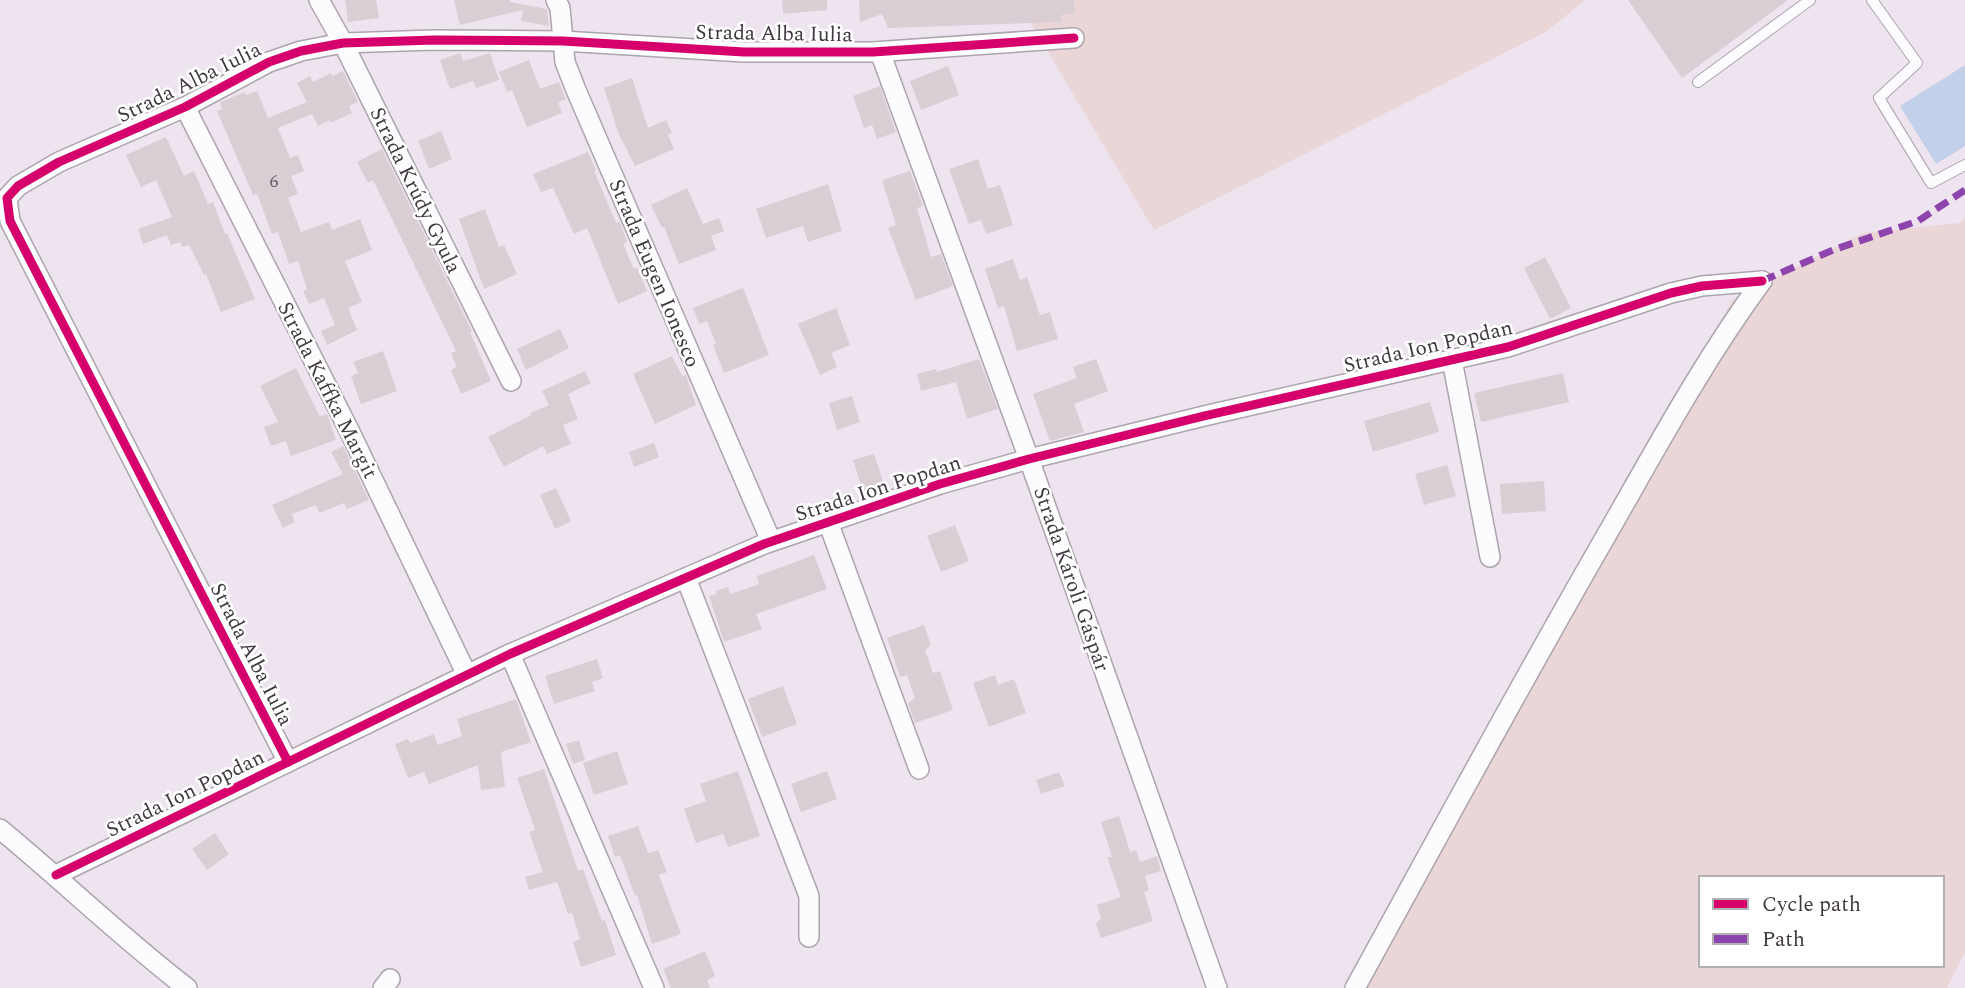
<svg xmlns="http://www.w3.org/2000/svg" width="1965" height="988" viewBox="0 0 1965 988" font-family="Spectral,serif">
<rect width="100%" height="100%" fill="#eee4ef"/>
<g fill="#ead5d7" fill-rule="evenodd">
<path d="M1017,0h568l-39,32 -392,198z"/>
<path d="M1965,219v733l-18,36h-580l365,-688 131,-67 97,-10zM1701,878h241v87h-241z"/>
</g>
<path fill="#c2d0ea" d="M1965,65v81l-29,18 -36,-58z"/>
<g fill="#daced5">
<path d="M345,0h31l3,18 -31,4z"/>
<path d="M454,0h56v2l37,7 2,17 -28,-5 2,-11 -63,15z"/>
<path d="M782,0h45v10l-44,4z"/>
<path d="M859,0h215v14l-13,1 1,7 -174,6 -6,-14 -22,8z"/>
<path d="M1628,0h160l-106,78z"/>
<path d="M460,53l3,8 27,-8 9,27 -23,8 -3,-7 -23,8 -10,-29z"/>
<path d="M529,60l11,29 19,-7 7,17 -8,3 4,11 -35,14 -15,-37 -5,2 -8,-20z"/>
<path d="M948,66l11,29 -38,15 -11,-29z"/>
<path d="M343,71l15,31 -9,4 3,7 -22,10 -1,-3 -11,6 -6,-12 -34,14 12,30 8,-3 6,16 -13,5 7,18 -10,4 13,34 28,-10 3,8 28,-11 12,31 -27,11 17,41 -14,6 9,22 -30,15 -6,-14 14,-6 -11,-27 -15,6 -6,-13 4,-2 -9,-28 -9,3 -11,-32 -6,2 -15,-40 -4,1 -36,-84 5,-2 -2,-7 3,-1 22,-9 1,3 11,-4 11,27 39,-16 -10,-19 13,-7 3,6 18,-9 1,3z"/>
<path d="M632,78l16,50 18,-8 6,13 -4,2 6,14 -39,17 -17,-34 -14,-44z"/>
<path d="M880,86l16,46 -19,7 -5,-14 -8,3 -11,-32z"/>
<path d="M441,131l11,28 -23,10 -11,-28z"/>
<path d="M166,137l18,39 10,-5 14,33 5,-2 12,32 2,-1 28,66 -34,13 -15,-38 -2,1 -15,-30 -7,2 -2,-5 -9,3 -4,-10 -24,9 -5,-15 34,-12 -16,-37 -15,7 -15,-32z"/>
<path d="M382,149l90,182 -2,1 21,49 -30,13 -10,-24 6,-3 -6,-14 5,-2 -83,-171 -5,3 -11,-21z"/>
<path d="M588,152l8,18 -2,1 22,52 4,-1 7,20 -4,2 11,25 3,-2 10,24 -29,13 -31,-76 -13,6 -21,-46 -12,4 -8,-18z"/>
<path d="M978,159l10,30 12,-4 13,40 -27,9 -5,-14 -12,4 -20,-55z"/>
<path d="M910,171l13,35 -6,2 14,49 10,-3 12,32 -37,14 -28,-72 8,-3 -14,-45z"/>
<path d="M828,184l14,47 -34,11 -5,-16 -37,12 -10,-29z"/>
<path d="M687,188l16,36 16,-6 5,13 -13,5 5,14 -37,14 -15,-37 -2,1 -11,-23z"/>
<path d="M485,209l14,38 5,-2 13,29 -33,15 -25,-70z"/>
<path d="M1545,257l26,51 -21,11 -26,-51z"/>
<path d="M1013,259l7,21 7,-3 13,38 10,-3 8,27 -41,12 -13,-45 -6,2 -13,-39z"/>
<path d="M743,288l26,67 -45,18 -11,-28 3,-1 -9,-23 -8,3 -6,-16z"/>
<path d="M836,308l14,37 -19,8 6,14 -17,8 -22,-51z"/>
<path d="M560,329l9,19 -43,22 -9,-21z"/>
<path d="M383,351l14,40 -36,13 -10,-28 7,-3 -5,-11z"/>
<path d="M672,356l10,20 4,-1 10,30 -41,19 -22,-50z"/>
<path d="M979,359l19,50 -31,10 -11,-37 -35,9 -4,-17 19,-5 1,3z"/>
<path d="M1096,359l12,32 -34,13 10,28 -34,9 -17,-47 44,-16 -4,-11z"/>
<path d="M296,368l24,49 7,-3 9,26 -45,16 -5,-15 -15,5 -7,-19 14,-5 -18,-36z"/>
<path d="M585,371l6,12 -23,11 10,25 -15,6 8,19 -24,10 -4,-8 -39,21 -16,-30 43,-22 -1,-2 19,-8 -7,-14z"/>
<path d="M1563,373l6,29 -88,20 -7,-29z"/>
<path d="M852,396l8,26 -23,8 -8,-27z"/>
<path d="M1430,402l9,30 -66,20 -9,-31z"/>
<path d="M654,443l5,14 -25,10 -5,-15z"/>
<path d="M343,446l26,54 -22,9 -3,-6 -25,10 -3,-8 -24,9 3,8 -12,6 -11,-23 71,-31 -12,-22z"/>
<path d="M874,454l11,33 -21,7 -11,-34z"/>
<path d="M1447,465l9,31 -32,9 -9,-31z"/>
<path d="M1544,481l2,30 -44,3 -2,-30z"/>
<path d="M556,488l15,33 -16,8 -15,-34z"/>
<path d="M955,525l14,36 -28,11 -14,-36z"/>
<path d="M814,555l13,34 -71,25 6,15 -38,13 -15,-46 8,-2 -1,-3 12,-4 2,7 29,-10 -2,-8z"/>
<path d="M924,625l7,20 -6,5 8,23 7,-2 13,39 -38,13 -7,-20 7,-5 -8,-23 -7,2 -13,-39z"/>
<path d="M597,659l6,19 -11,4 3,9 -41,13 -9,-28z"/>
<path d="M995,675l3,10 16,-6 12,34 -37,14 -16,-44z"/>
<path d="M783,686l14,38 -35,13 -14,-38z"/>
<path d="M516,699l15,43 -30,10 4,35 -24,3 -3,-25 -49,19 -5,-12 -16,6 -13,-34 13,-5 2,4 24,-9 4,11 24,-9 -5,-17z"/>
<path d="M579,740l6,20 -12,4 -7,-20z"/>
<path d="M617,751l11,33 -34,11 -11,-32z"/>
<path d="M544,769l34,102 5,-2 19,52 3,-1 11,35 -35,12 -8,-25 7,-3 -8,-26 -4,1 -11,-32 -28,8 -4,-13 18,-5 -14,-40 6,-2 -18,-52z"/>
<path d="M738,771l22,65 -32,11 -5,-13 -27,9 -12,-34 22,-8 -6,-17z"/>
<path d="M827,771l10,28 -36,13 -10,-28z"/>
<path d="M1059,772l6,14 -24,8 -5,-14z"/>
<path d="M1119,816l11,36 6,-2 4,12 17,-6 4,15 -16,5 4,14 -5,2 9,29 -52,17 -5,-14 5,-6 -4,-13 24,-8 -14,-40h5l-11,-35z"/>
<path d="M638,826l10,27 10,-3 9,22 -8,3 22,59 -29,10 -15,-49 -2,1 -15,-41 -5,2 -7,-21z"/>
<path d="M215,833l14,21 -22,16 -15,-21z"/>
<path d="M705,951l10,25 -8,4 3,8h-39l-8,-19z"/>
</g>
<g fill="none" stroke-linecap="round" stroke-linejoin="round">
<g stroke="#aca5ac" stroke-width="12">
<g id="lane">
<path d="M1872,0l45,63 -38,35 52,85 34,-18"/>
<path d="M1698,82l112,-82"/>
</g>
</g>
<g stroke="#aca5ac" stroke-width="22">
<g id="street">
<path d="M319,0l24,43 168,338"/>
<path d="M556,0l4,8 5,54 11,28 195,451"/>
<path d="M880,52l149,407 188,529"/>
<path d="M185,107l164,323 118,245"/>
<path d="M1452,360l38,197"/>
<path d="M828,522l91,247"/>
<path d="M686,578l123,318v41"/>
<path d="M510,654l144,334"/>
<path d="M288,762l-278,-541 -3,-23 11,-12 41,-24 126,-55 84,-45 32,-11 42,-8 91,-3 129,1 181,11h129l201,-14"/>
<path d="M0,829c63,52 122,109 187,159"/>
<path d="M56,875l454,-221 254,-110 176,-60 89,-25 175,-43 304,-69 163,-54 31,-7 60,-5"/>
<path d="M383,988l7,-9"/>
<path d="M1355,988c84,-153 167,-307 255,-459 48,-84 94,-169 152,-248"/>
</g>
</g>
<use href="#lane" stroke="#fcfbfd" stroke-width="10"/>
<use href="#street" stroke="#fcfbfd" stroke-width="19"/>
<path stroke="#8e44ad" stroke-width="7" stroke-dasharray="14 7" stroke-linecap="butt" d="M1762,281l71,-31 85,-29 47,-31"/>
<g stroke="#fff" stroke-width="13">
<g id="cycleway">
<path d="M288,762l-278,-541 -3,-23 11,-12 41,-24 126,-55 84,-45 32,-11 42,-8 91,-3 129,1 181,11h129l201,-14"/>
<path d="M56,875l454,-221 254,-110 176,-60 89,-25 175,-43 304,-69 163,-54 31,-7 60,-5"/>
</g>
</g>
<use href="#cycleway" stroke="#d6006c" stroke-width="9"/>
</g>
<g text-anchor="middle" stroke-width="5" stroke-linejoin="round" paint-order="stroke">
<g font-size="18" fill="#6a6269">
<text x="274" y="187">6</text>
</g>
<g font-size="21" fill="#403941" stroke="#fff">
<text transform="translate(774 33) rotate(1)" y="7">Strada Alba Iulia</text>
<text transform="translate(189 82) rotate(-26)" y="7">Strada Alba Iulia</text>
<text transform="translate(416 190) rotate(64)" y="7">Strada Krúdy Gyula</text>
<text transform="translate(655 273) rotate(67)" y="7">Strada Eugen Ionesco</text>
<text transform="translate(1428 346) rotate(-13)" y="7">Strada Ion Popdan</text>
<text transform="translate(328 390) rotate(63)" y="7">Strada Kaffka Margit</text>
<text transform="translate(878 488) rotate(-18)" y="7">Strada Ion Popdan</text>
<text transform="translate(1072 579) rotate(71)" y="7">Strada Károli Gáspár</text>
<text transform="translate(252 654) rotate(63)" y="7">Strada Alba Iulia</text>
<text transform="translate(185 793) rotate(-26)" y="7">Strada Ion Popdan</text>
</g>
</g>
<rect x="1699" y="876" width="245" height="91" fill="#ffffff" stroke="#b3b0b3" stroke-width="2"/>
<rect x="1713" y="899" width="35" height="10" fill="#d6006c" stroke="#b3b0b3" stroke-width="2"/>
<text x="1762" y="911" font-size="21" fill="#403941">Cycle path</text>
<rect x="1713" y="934" width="35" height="10" fill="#8e44ad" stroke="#b3b0b3" stroke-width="2"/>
<text x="1762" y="946" font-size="21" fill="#403941">Path</text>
</svg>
